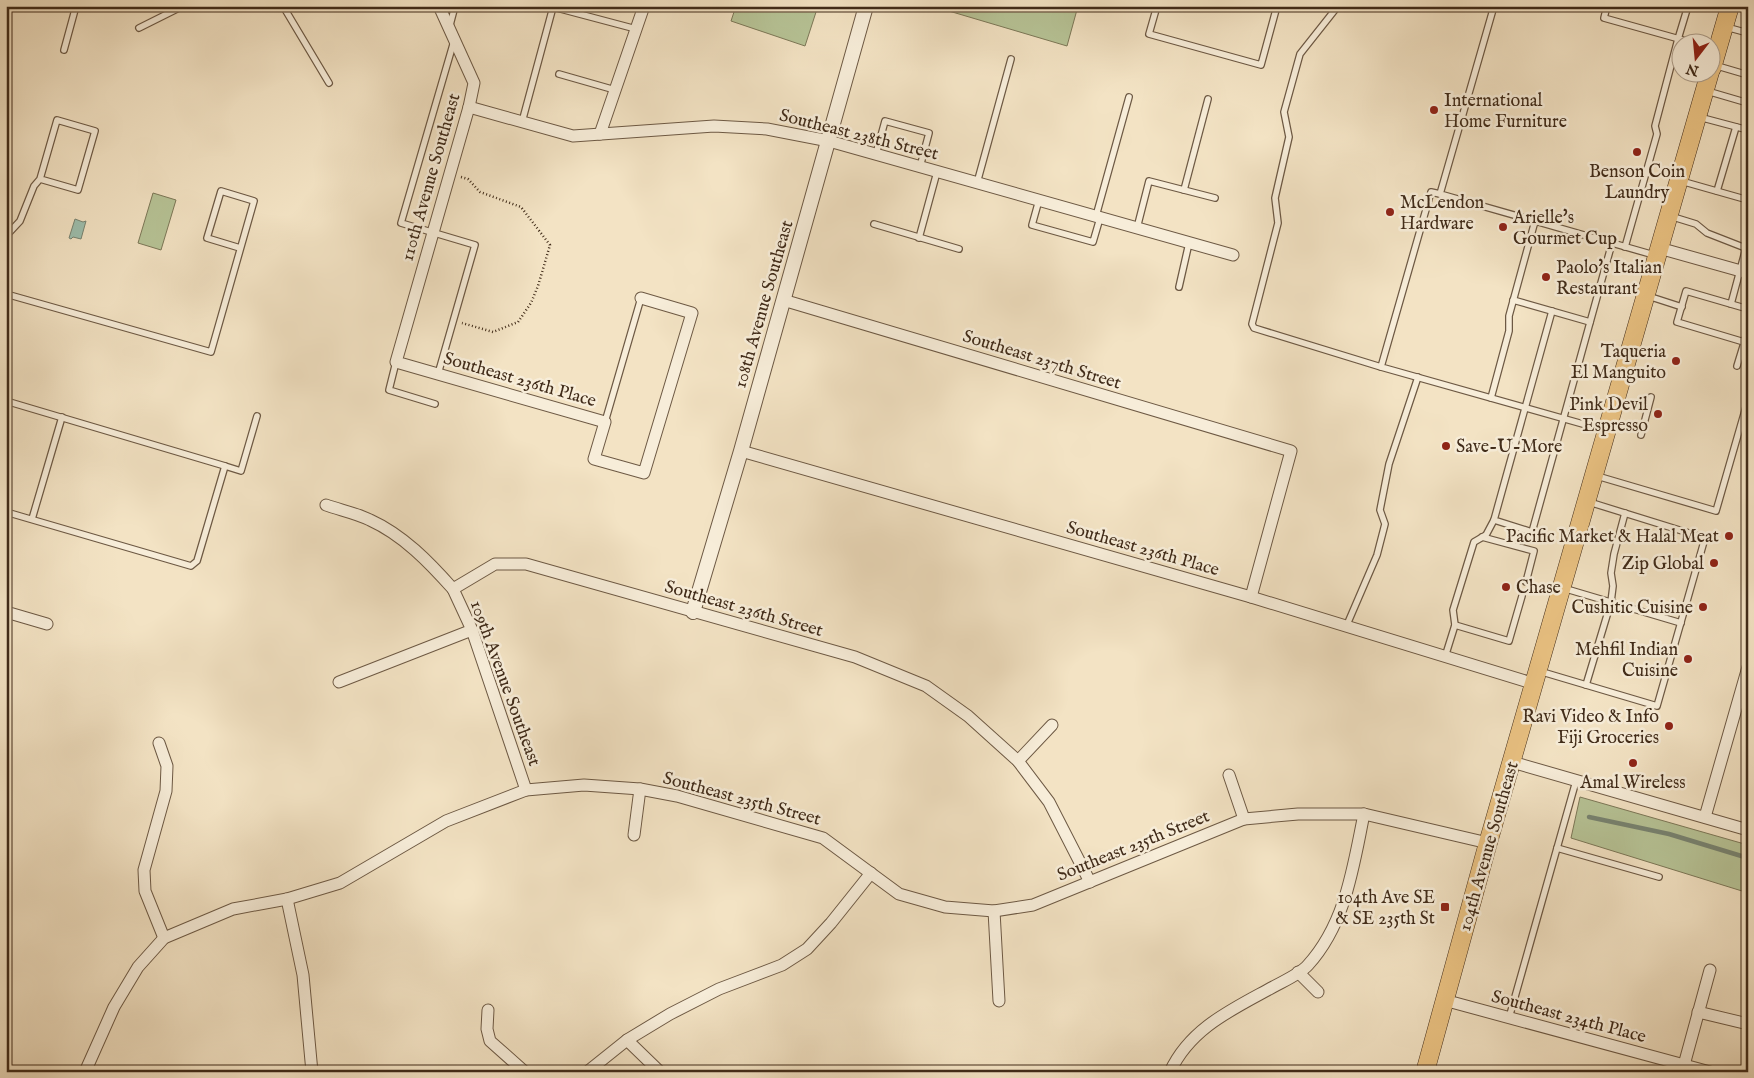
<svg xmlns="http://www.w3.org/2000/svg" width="1754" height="1078" viewBox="0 0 1754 1078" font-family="'IM FELL English',serif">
<rect width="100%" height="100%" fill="#f3e3c4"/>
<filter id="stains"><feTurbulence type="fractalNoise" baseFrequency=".004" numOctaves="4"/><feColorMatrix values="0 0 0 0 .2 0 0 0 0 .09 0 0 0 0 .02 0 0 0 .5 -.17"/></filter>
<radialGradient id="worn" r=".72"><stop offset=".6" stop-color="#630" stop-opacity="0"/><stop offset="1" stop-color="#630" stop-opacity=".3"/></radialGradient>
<g fill="#b7c497" stroke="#7c7858">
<path d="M736,6h72l9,3 -12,37 -74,-25z"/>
<path d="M932,6h146l-11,40z"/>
<path d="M153,193l23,7 -15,50 -23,-7z"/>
<path d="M1580,797l168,48v51l-6,-5 -171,-53z"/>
</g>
<path fill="#9dbfae" stroke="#788472" d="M75,219l8,3 3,-1 -5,18 -8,-2 -2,2 -2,-1z"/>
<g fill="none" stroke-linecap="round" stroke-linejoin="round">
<path stroke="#788472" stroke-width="4.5" d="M1589,817l80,17 79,24"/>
<g stroke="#6d5944" stroke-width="8">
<g id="service">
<path d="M283,6l46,77"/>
<path d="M1157,6l-8,28 112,31 16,-59"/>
<path d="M1338,6l-38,48 -16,58 5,25 -14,61 3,25 -26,101 2,4 127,39"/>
<path d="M1494,6l-54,188 214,61"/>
<path d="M1607,6l-3,12 86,24"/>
<path d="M450,25l5,-19"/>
<path d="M1726,27l22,6"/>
<path d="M139,28l44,-22"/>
<path d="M64,50l12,-44"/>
<path d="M1714,65l34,10"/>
<path d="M559,74l56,16"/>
<path d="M1707,91l41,12"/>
<path d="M1699,117l49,13"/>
<path d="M522,122l31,-115 83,22"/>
<path d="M876,154l9,-33 44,12 -9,34"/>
<path d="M1681,181l67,19"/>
<path d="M977,183l34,-124"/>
<path d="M1184,190l24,-91"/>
<path d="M1717,191l19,-64"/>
<path d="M1440,194l-9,-2 -50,175 223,63"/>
<path d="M1039,200l-7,25 61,17 7,-24"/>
<path d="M1096,216l33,-119"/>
<path d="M1670,216l26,8 11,9 41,16"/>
<path d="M874,224l85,25"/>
<path d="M1137,228l12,-47 66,17"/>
<path d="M6,236l14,-15 14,-35 6,-7 17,-59 38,11 -17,59 -38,-11"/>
<path d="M919,238l18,-66"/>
<path d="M1625,247l32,-113 -2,-8 23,-87 10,-33"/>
<path d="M1179,287l10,-44"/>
<path d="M6,294l205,58 43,-151 -33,-10 -14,47 33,10"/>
<path d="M1648,296l34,11"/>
<path d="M1513,300l77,22"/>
<path d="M1731,304l15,-56"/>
<path d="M1552,311l-58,209 38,12 80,-289"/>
<path d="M1744,342l-67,-20 9,-31 62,18"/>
<path d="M396,362l-7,28 46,14"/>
<path d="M1737,366l11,-36"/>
<path d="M438,374l37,-129 -74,-22 53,-182"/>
<path d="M1491,398l18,-67v-15l26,-95"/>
<path d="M6,401l219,65 -28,95 -6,5 -185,-54"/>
<path d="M605,422l36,-124"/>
<path d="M1641,435l10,-38"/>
<path d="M225,466l16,5 16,-55"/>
<path d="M1597,476l119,35 32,-111"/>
<path d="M32,519l30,-102"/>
<path d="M1482,537l52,14 -8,31"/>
<path d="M1563,588l118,35"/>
<path d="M1455,625l54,16 13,-45"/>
<path d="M1346,627l31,-72 8,-31 -5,-14 9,-46 29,-87"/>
<path d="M1445,657l10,-32 -2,-15 21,-68 12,-7 8,-15"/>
<path d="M1539,671l118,35 48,-168 -116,-36"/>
<path d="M1586,685l25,-83 2,-16 -2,-13 3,-19 11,-41"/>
<path d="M1557,848l102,29"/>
<path d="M1509,1018l67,-237"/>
</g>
</g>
<g stroke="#6d5944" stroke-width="13">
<g id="minor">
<path d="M439,6l35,77 -5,24 -73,255 209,60 -11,37 50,14 48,-160 -51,-15"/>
<path d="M469,107l104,29 141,-10 53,3 62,12 404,114"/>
<path d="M600,134l44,-128"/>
<path d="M1659,248l89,25"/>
<path d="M783,300l508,151 -40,146"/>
<path d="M741,451l510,146 284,87"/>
<path d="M326,505c14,5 30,8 44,15 33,15 59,42 83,69l42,-25h31l329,93 71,29 42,30 50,45 31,41 41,80"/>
<path d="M453,589l19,41 54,160"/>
<path d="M6,612l41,12"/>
<path d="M339,682l133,-52"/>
<path d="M159,743l8,23 -1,25 -22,79 1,21 19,47"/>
<path d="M1018,761l34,-36"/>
<path d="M1512,762l236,68"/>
<path d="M1229,775l15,44"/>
<path d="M1705,817l43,-150"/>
<path d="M634,835l6,-46"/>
<path d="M287,899l16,76 9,97"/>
<path d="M994,911l5,90"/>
<path d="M1298,972l20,20"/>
<path d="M1444,1000l266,72"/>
<path d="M488,1010l-1,19 3,12 35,31"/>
<path d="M1698,1012l50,12"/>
<path d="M627,1040l33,32"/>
<path d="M1684,1065l26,-95"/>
<path d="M85,1072l29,-65 24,-40 26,-29 69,-29 54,-10 53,-16 106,-62 80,-31 58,-5 56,4 37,7 146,42 76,56 46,13 49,4 39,-6 211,-86 54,-5h66l124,29"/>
<path d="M587,1072l40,-32 43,-26 49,-25 63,-24 25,-16 24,-26 40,-50"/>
<path d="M1170,1072c20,-44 63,-63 103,-85 11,-6 27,-13 35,-22 38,-42 45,-98 56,-151"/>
</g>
</g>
<g stroke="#6d5944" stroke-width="16">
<path id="tertiary" d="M693,612l48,-161 125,-445"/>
</g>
<g stroke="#402b19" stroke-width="19">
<g id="primary">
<path d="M1712,68l18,-62"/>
<path d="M1425,1072l63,-229 222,-771"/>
</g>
</g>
<path stroke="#402b19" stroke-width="2.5" stroke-dasharray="1 2.5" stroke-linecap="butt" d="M461,177l7,2 12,13 41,15 29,38 -12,41 -7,17 -13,19 -25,10 -31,-9"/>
<use href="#service" stroke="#f7edd9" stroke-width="5.5"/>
<use href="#minor" stroke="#f7edd9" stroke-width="11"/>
<use href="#tertiary" stroke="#f7edd9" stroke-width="14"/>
<use href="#primary" stroke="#eac282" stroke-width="18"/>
</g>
<g fill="#8f2418" stroke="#f7edd9" stroke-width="2">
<circle cx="1434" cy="110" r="5"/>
<circle cx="1637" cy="152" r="5"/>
<circle cx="1390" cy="212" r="5"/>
<circle cx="1503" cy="227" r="5"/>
<circle cx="1546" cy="277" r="5"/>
<circle cx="1676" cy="361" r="5"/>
<circle cx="1658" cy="414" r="5"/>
<circle cx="1446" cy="446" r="5"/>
<circle cx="1729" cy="536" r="5"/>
<circle cx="1714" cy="563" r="5"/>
<circle cx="1506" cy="587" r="5"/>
<circle cx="1703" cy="607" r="5"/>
<circle cx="1688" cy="659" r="5"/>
<circle cx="1669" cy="726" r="5"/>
<circle cx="1633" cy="763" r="5"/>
<rect x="1440" y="902" width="10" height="10" rx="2.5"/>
</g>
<g text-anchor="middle" stroke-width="5" stroke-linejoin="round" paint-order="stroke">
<g font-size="18" fill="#402b19" stroke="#f7edd9" text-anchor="end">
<text x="1444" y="106" text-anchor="start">International<tspan x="1444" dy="21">Home Furniture</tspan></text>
<text x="1637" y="177" text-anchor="middle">Benson Coin<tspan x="1637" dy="21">Laundry</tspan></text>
<text x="1400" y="208" text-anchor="start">McLendon<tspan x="1400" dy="21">Hardware</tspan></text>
<text x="1513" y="223" text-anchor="start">Arielle's<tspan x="1513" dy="21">Gourmet Cup</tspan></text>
<text x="1556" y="273" text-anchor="start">Paolo's Italian<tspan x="1556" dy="21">Restaurant</tspan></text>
<text x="1666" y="357">Taqueria<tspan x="1666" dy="21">El Manguito</tspan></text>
<text x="1648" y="410">Pink Devil<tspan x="1648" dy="21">Espresso</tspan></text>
<text x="1456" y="452" text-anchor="start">Save-U-More</text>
<text x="1719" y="542">Pacific Market &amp; Halal Meat</text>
<text x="1704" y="569">Zip Global</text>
<text x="1516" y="593" text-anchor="start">Chase</text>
<text x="1693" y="613">Cushitic Cuisine</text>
<text x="1678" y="655">Mehfil Indian<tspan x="1678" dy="21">Cuisine</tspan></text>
<text x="1659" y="722">Ravi Video &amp; Info<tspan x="1659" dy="21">Fiji Groceries</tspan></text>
<text x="1633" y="788" text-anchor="middle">Amal Wireless</text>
<text x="1435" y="903">104th Ave SE<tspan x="1435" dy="21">&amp; SE 235th St</tspan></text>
</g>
<g font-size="18" fill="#402b19" stroke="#f7edd9">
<text transform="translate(859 134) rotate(14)" y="6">Southeast 238th Street</text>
<text transform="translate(430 177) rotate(-74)" y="6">110th Avenue Southeast</text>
<text transform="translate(763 304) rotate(-74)" y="6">108th Avenue Southeast</text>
<text transform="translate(1042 359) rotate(17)" y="6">Southeast 237th Street</text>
<text transform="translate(520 379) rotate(16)" y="6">Southeast 236th Place</text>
<text transform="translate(1143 548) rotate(16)" y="6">Southeast 236th Place</text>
<text transform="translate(744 608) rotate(16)" y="6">Southeast 236th Street</text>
<text transform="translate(506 683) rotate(70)" y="6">109th Avenue Southeast</text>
<text transform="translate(742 798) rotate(15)" y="6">Southeast 235th Street</text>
<text transform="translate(1133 845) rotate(-22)" y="6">Southeast 235th Street</text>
<text transform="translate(1488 846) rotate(-74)" y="6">104th Avenue Southeast</text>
<text transform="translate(1569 1016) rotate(15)" y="6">Southeast 234th Place</text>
</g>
</g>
<rect width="1754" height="1078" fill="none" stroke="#f3e3c4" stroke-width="25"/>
<rect x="8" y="8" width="1739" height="1063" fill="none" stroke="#402b19" stroke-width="2.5"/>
<rect x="12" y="12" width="1729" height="1053" fill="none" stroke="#402b19"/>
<g transform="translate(1696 58) rotate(196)"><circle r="24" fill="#f7edd9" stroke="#ae9f8c"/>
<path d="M0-4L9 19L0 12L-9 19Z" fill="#8f2418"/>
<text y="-8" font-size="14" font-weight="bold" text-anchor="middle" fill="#402b19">N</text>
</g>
<rect width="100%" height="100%" filter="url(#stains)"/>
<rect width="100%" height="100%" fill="url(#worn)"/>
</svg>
